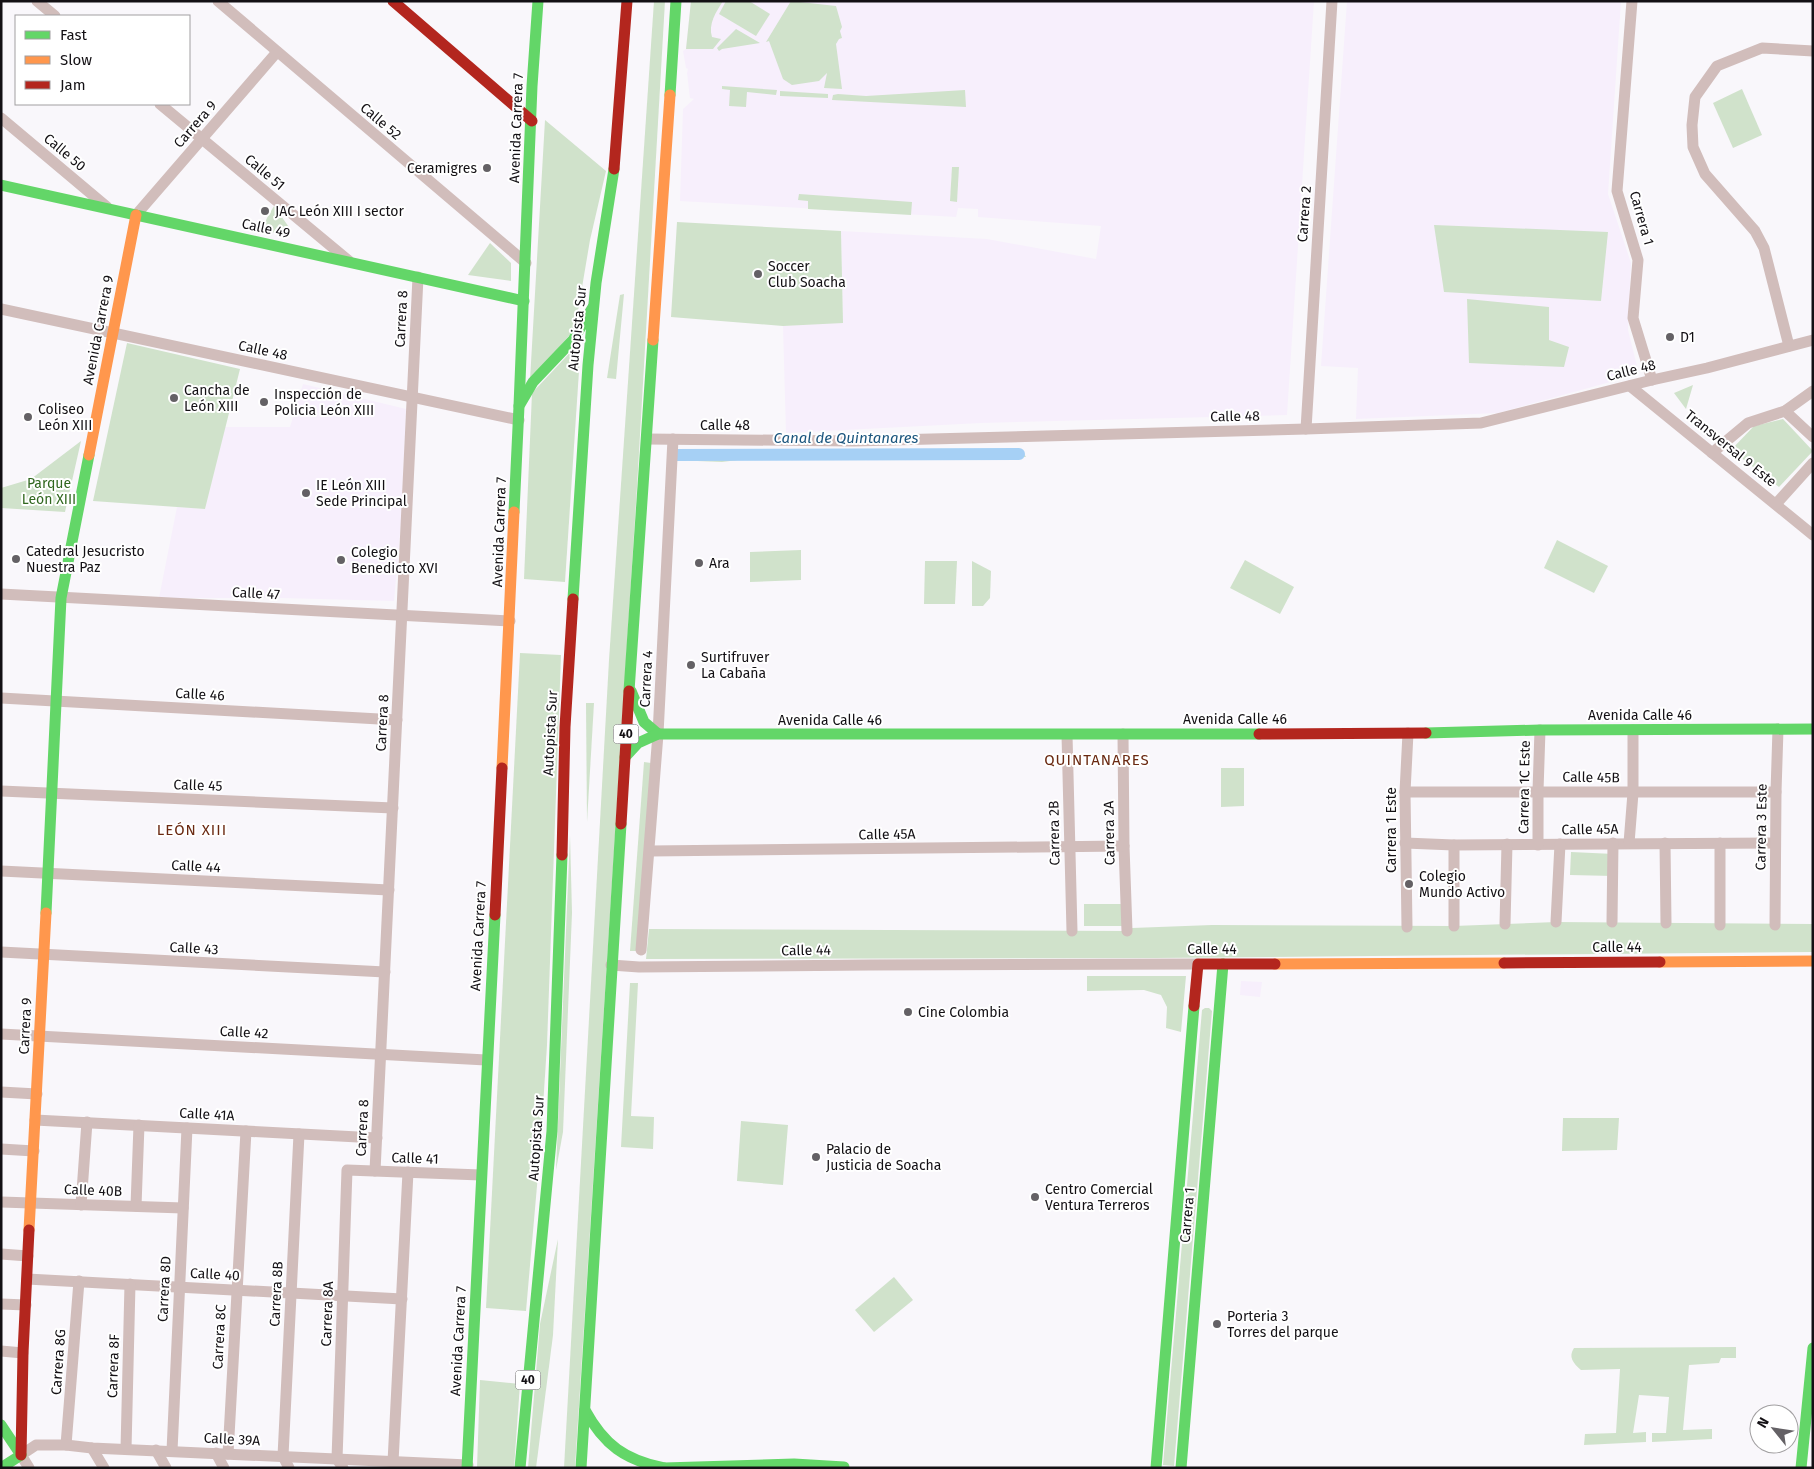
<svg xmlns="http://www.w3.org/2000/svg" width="1814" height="1469" viewBox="0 0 1814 1469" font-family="'Fira Sans',sans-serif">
<rect width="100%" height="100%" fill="#f9f7fb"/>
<g fill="#f7effc">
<path d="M691,1h623l-27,414 -306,8 -195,10 -3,-107 60,-4 -2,-91 146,8 109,20 5,-33 -123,-9v-8l-20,-1 -2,9 -276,-16 3,-92 11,-10 -4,-1 -3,-25 1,-4 -2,-1 -3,-17 3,-2z"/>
<path d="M1347,1h274l-13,193 23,69 -3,67 11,44 -141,39 -142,6 2,-51 -37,-2z"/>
<path d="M303,384l103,25 -5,113 -7,79 -112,-3h-123l18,-91 28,2 20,-82h65z"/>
<path d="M1241,981l21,1 -2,15 -20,-2z"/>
</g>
<g fill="#d0e2cb">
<path d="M654,1h11l-28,486 -62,981h-11l45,-808z"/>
<path d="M691,1h32c-7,11 -15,23 -11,36l9,2 -8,10h-27z"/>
<path d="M726,1h23l21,13 -14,22 -37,-22z"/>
<path d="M791,1l45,5 6,21 -2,4 2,7 -3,1 -3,5 6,45 -18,-1 3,-15 -8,8 -27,4 -9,-6 -14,-38 -3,1z"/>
<path d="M736,29l24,14 -38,6 -3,2 -2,-3z"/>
<path d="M722,86l55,4 -1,5 -29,-3 -1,15 -17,-1 1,-16 -8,-1z"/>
<path d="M1742,89l20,46 -29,13 -20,-45z"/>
<path d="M965,90l1,17 -134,-7 1,-5 5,-1 28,2z"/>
<path d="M780,91l48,3v4l-48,-2z"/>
<path d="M545,120l61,51 -16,69 -15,89 -45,51z"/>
<path d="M952,167h7l-2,35 -7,-1z"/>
<path d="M799,194l113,8 -1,13 -103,-6v-8l-10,-1z"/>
<path d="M274,206l17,24 -5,5 -24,-5 5,-12z"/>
<path d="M677,222l164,9 2,92 -60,3 -112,-9z"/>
<path d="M1434,225l174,7 -7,69 -157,-9z"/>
<path d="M490,243l21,20v18l-43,-6z"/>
<path d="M624,294l-8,85 -9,-1 13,-83z"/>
<path d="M1467,299l82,8v33l20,7 -5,20 -95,-4z"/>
<path d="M581,341l-16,241 -41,-3 8,-186z"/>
<path d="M127,343l113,26 -35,140 -112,-8z"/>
<path d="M1693,385l-7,24 -12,-16z"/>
<path d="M1783,419l30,32 -34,36 -48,-37 23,-24z"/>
<path d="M81,441l-16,71 -64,-4v-20l30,-9z"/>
<path d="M673,449h348l5,8h-109l-179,3 -16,2 -50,-2z"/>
<path d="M1557,540l51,26 -14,27 -50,-25z"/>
<path d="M801,550v30l-51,2v-30z"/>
<path d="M1245,560l49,27 -14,27 -50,-26z"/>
<path d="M925,561h32l-2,43h-31z"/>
<path d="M972,561l19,10 -1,27 -7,8h-11z"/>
<path d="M520,653l41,2 -14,390 -7,107 -14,159 -40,-3z"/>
<path d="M586,703h8l-7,119z"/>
<path d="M644,762l7,1 -13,188h-8z"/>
<path d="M1221,768h23v38l-23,1z"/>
<path d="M570,835l2,78 -9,219 -7,38z"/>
<path d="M1571,852l43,2 -1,22 -43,-1z"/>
<rect x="1084" y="904" width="38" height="22"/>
<path d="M1556,922l257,2v28l-658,6 -509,1 3,-30 478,2 5,-3 80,-3 242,1z"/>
<path d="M1087,976h99l-5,56 -15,-4 1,-21 -6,-12 -17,-5 -57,1z"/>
<path d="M630,983h8l-7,133 23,1 -1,32 -32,-2z"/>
<path d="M1205,1008h4l3,3 -38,455 -11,-1 39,-455z"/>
<path d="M1563,1118h56l-2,32 -55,1z"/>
<path d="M741,1121l47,4 -5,60 -46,-4z"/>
<path d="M558,1239l-5,96 -17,133h-8l12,-144z"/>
<path d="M894,1277l19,23 -39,32 -19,-22z"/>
<path d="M1736,1347v11h-15l-2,5 -30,2 -6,65 29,-1v10l-60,3v-9h14l3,-36 -30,-2 -6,38 13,-1v10l-62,3 1,-11 31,-1 4,-64 -39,1c-8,-7 -13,-13 -7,-22z"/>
<path d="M480,1380l40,4 -6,84h-37z"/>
</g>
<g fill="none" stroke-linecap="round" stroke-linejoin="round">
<path stroke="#a6d0f5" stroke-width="12" d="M673,455l346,-1"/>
<g stroke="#d1bdbb" stroke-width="11">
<path d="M37,1l18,15"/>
<path d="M218,1l308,262"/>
<path d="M1632,1l-15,190 21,69 -5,58 19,62"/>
<path d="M160,104l189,157"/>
<path d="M1,118l106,89"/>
<path d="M136,215l141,-163"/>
<path d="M1,309l518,111"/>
<path d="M1789,346l-25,-98 -9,-17 -50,-57 -12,-27 -1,-22 3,-28 22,-31 45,-18 51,3"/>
<path d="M1630,386l183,149"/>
<path d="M1785,411l28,26"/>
<path d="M1306,429l26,-428"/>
<path d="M647,439l207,2 452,-12 175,-6 171,-43 55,-12 106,-28"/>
<path d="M1712,453l36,-30 37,-12 28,-20"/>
<path d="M1776,504l37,-41"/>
<path d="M1,594l509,27"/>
<path d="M1,698l396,22"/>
<path d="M1123,734l1,112 3,85"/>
<path d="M1067,735l5,196"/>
<path d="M1,791l392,17"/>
<path d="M1405,792h371"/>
<path d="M1405,843l49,2 321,-2"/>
<path d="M1629,843l4,-50v-63"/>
<path d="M1665,843l1,80"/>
<path d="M1720,843v82"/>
<path d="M1454,845v81"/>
<path d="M1538,845v-54l2,-61"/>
<path d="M650,851l474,-5"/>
<path d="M1,871l388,19"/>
<path d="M1556,922l4,-78"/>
<path d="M1612,922l1,-79"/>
<path d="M1505,924l2,-80"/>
<path d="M1775,925l1,-133 2,-63"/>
<path d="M1407,927l-2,-135 3,-59"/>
<path d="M641,950l17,-216 15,-295"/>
<path d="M1,952l384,20"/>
<path d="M611,965l28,2 231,-2 328,-1"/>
<path d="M1,1034l485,26"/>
<path d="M1,1092l36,2"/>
<path d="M35,1120l342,18"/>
<path d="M1,1149l33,2"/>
<path d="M375,1171l43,-894"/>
<path d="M1,1202l182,6"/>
<path d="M81,1205l6,-83"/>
<path d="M136,1206l3,-81"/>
<path d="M1,1254l27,2"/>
<path d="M27,1279l375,20"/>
<path d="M1,1304l25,1"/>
<path d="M1,1351l22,2"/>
<path d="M66,1445l13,-164"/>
<path d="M92,1448l12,20"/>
<path d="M126,1449l4,-165"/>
<path d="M156,1450l10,18"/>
<path d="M172,1451l15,-323"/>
<path d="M216,1453l8,15"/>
<path d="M228,1454l18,-323"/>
<path d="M393,1462l15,-290"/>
<path d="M29,1468l-8,-13 15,-10h30l26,3 376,17"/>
<path d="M289,1468l-6,-12 16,-322"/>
<path d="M343,1468l-6,-9 10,-289 134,5"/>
</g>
<g stroke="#63d668" stroke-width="11">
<path d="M670,95l6,-94"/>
<path d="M1,185l523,116"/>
<path d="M519,406l13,-320 6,-85"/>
<path d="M514,512l5,-106 14,-24 40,-42 20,-33"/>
<path d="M573,599l15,-234 8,-82 18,-114"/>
<path d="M629,691l24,-351"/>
<path d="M631,691l13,31 14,12"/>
<path d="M1426,733l114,-3 273,-1"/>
<path d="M625,757l13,-14 20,-9h601"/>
<path d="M46,913l15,-315 28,-143"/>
<path d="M585,1410c19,35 40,50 79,58"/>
<path d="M1,1425l20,30"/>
<path d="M1,1468l20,-13"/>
<path d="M467,1468l28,-553"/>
<path d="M520,1468l32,-337 10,-276"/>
<path d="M581,1468l40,-644"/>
<path d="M664,1468l130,-4 50,3"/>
<path d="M1156,1468l38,-462"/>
<path d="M1181,1468l42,-504"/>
<path d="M1801,1468l12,-120"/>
</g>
<g stroke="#ff974d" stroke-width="11">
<path d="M653,340l17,-245"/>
<path d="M89,455l47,-240"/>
<path d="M502,768l12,-256"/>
<path d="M1660,962l153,-1"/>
<path d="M1275,964l229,-1"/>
<path d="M29,1230l17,-317"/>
</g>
<g stroke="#b3261e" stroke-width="11">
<path d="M393,1l139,120"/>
<path d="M614,169l13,-168"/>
<path d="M1259,734l167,-1"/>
<path d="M621,824l8,-133"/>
<path d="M562,855l3,-128 8,-128"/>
<path d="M495,915l7,-147"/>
<path d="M1504,963l156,-1"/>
<path d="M1194,1006l4,-42h77"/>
<path d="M21,1455l2,-102 6,-123"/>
</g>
</g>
<g fill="#646165" stroke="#fff" stroke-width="2">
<circle cx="487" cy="168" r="5"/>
<circle cx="265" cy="211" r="5"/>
<circle cx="758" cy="274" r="5"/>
<circle cx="1670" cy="337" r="5"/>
<circle cx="174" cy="398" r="5"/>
<circle cx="264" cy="402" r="5"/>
<circle cx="28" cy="417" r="5"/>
<circle cx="306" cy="493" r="5"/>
<circle cx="16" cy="559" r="5"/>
<circle cx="341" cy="560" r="5"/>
<circle cx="699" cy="563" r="5"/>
<circle cx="691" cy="665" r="5"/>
<circle cx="1409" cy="884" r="5"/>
<circle cx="908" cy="1012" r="5"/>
<circle cx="816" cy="1157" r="5"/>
<circle cx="1035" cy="1197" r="5"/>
<circle cx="1217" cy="1324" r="5"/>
</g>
<g text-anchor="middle" stroke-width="4" stroke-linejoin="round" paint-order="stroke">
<g fill="#fff" stroke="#5a585a" stroke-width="1">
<rect x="613.5" y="724.5" width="25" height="19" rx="4"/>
<rect x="515.5" y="1370.5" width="25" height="19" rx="4"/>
</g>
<g font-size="12" font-weight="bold" fill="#131014">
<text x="626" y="738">40</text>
<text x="528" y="1384">40</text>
</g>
<g font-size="14" fill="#131014" stroke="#fff">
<text transform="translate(381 121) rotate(40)" y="5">Calle 52</text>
<text transform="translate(195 124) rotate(-49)" y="5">Carrera 9</text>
<text transform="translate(516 128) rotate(-88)" y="5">Avenida Carrera 7</text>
<text transform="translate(65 152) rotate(40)" y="5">Calle 50</text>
<text transform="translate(265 172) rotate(40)" y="5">Calle 51</text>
<text transform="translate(1304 214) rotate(-86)" y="5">Carrera 2</text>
<text transform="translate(1642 218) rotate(74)" y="5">Carrera 1</text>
<text transform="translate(266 228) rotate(12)" y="5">Calle 49</text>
<text transform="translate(401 319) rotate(-87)" y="5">Carrera 8</text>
<text transform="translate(577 328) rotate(-84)" y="5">Autopista Sur</text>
<text transform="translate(98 330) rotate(-79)" y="5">Avenida Carrera 9</text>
<text transform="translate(263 350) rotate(12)" y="5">Calle 48</text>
<text transform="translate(1631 370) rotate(-14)" y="5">Calle 48</text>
<text transform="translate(1235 416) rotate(-1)" y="5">Calle 48</text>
<text x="725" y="430">Calle 48</text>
<text transform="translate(1731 448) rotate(39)" y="5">Transversal 9 Este</text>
<text transform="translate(499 532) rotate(-88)" y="5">Avenida Carrera 7</text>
<text transform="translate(256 593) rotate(3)" y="5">Calle 47</text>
<text transform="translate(646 679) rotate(-87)" y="5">Carrera 4</text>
<text transform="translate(200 694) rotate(3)" y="5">Calle 46</text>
<text x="1640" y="720">Avenida Calle 46</text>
<text x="1235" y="724">Avenida Calle 46</text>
<text x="830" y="725">Avenida Calle 46</text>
<text transform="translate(382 723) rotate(-87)" y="5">Carrera 8</text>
<text transform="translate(550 733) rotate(-87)" y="5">Autopista Sur</text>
<text transform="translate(1591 777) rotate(1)" y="5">Calle 45B</text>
<text transform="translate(198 785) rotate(2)" y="5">Calle 45</text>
<text transform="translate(1524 787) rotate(-89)" y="5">Carrera 1C Este</text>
<text transform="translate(1761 827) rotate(-89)" y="5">Carrera 3 Este</text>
<text transform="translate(1590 829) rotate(-1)" y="5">Calle 45A</text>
<text transform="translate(1391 830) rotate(-90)" y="5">Carrera 1 Este</text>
<text transform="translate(1054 833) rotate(-91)" y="5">Carrera 2B</text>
<text transform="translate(1109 833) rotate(-91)" y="5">Carrera 2A</text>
<text transform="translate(887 834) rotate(-1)" y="5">Calle 45A</text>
<text transform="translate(196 866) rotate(3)" y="5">Calle 44</text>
<text transform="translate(478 936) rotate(-87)" y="5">Avenida Carrera 7</text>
<text x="1617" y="952">Calle 44</text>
<text transform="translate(194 948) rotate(3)" y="5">Calle 43</text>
<text x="1212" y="954">Calle 44</text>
<text transform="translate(806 950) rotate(-1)" y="5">Calle 44</text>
<text transform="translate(25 1026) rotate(-87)" y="5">Carrera 9</text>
<text transform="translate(244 1032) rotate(3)" y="5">Calle 42</text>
<text transform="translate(207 1114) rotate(3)" y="5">Calle 41A</text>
<text transform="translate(362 1128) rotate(-87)" y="5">Carrera 8</text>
<text transform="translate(536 1138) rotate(-86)" y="5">Autopista Sur</text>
<text transform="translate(415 1158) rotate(2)" y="5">Calle 41</text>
<text transform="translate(93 1190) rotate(2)" y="5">Calle 40B</text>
<text transform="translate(1187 1215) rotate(-85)" y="5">Carrera 1</text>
<text transform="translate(215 1274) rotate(3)" y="5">Calle 40</text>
<text transform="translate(164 1289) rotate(-87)" y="5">Carrera 8D</text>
<text transform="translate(276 1294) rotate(-87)" y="5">Carrera 8B</text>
<text transform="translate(327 1314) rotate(-88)" y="5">Carrera 8A</text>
<text transform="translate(219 1337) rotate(-87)" y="5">Carrera 8C</text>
<text transform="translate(458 1341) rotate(-87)" y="5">Avenida Carrera 7</text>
<text transform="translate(58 1362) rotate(-86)" y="5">Carrera 8G</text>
<text transform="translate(113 1366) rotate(-88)" y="5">Carrera 8F</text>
<text transform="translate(232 1439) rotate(3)" y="5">Calle 39A</text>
</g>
<g font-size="14" fill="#131014" stroke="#fff" text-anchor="start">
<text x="477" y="173" text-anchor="end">Ceramigres</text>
<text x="275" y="216">JAC León XIII I sector</text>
<text x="768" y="271">Soccer<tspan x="768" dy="16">Club Soacha</tspan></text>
<text x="1680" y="342">D1</text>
<text x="184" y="395">Cancha de<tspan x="184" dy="16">León XIII</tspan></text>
<text x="274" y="399">Inspección de<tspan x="274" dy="16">Policia León XIII</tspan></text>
<text x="38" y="414">Coliseo<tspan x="38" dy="16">León XIII</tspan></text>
<text x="316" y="490">IE León XIII<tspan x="316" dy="16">Sede Principal</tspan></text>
<text x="26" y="556">Catedral Jesucristo<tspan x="26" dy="16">Nuestra Paz</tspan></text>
<text x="351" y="557">Colegio<tspan x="351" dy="16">Benedicto XVI</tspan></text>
<text x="709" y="568">Ara</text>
<text x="701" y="662">Surtifruver<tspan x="701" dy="16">La Cabaña</tspan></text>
<text x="1419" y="881">Colegio<tspan x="1419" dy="16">Mundo Activo</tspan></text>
<text x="918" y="1017">Cine Colombia</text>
<text x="826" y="1154">Palacio de<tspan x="826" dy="16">Justicia de Soacha</tspan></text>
<text x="1045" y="1194">Centro Comercial<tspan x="1045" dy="16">Ventura Terreros</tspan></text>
<text x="1227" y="1321">Porteria 3<tspan x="1227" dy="16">Torres del parque</tspan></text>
</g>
<g font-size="14" fill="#30671f" stroke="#fff">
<text x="49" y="488">Parque<tspan x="49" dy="16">León XIII</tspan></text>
</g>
<g font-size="15" font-style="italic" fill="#1a547d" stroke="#fff">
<text x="846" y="443">Canal de Quintanares</text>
</g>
<g font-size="15" letter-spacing="1" fill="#6a2911" stroke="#fff">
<text x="1097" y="765">QUINTANARES</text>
<text x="192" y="835">LEÓN XIII</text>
</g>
</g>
<rect width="1814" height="1469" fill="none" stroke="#131014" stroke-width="5"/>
<rect x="15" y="15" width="175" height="90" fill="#ffffff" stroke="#a19fa1"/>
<rect x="25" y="31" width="25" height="8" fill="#63d668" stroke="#a19fa1"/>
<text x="60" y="40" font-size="15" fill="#131014">Fast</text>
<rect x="25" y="56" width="25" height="8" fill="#ff974d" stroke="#a19fa1"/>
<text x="60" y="65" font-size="15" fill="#131014">Slow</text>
<rect x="25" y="81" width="25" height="8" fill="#b3261e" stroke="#a19fa1"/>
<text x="60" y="90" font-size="15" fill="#131014">Jam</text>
<g transform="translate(1774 1429) rotate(300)"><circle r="24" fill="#ffffff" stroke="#a19fa1"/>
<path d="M0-4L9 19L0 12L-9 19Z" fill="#646165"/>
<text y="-8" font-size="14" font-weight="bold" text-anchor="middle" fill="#131014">N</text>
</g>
</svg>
